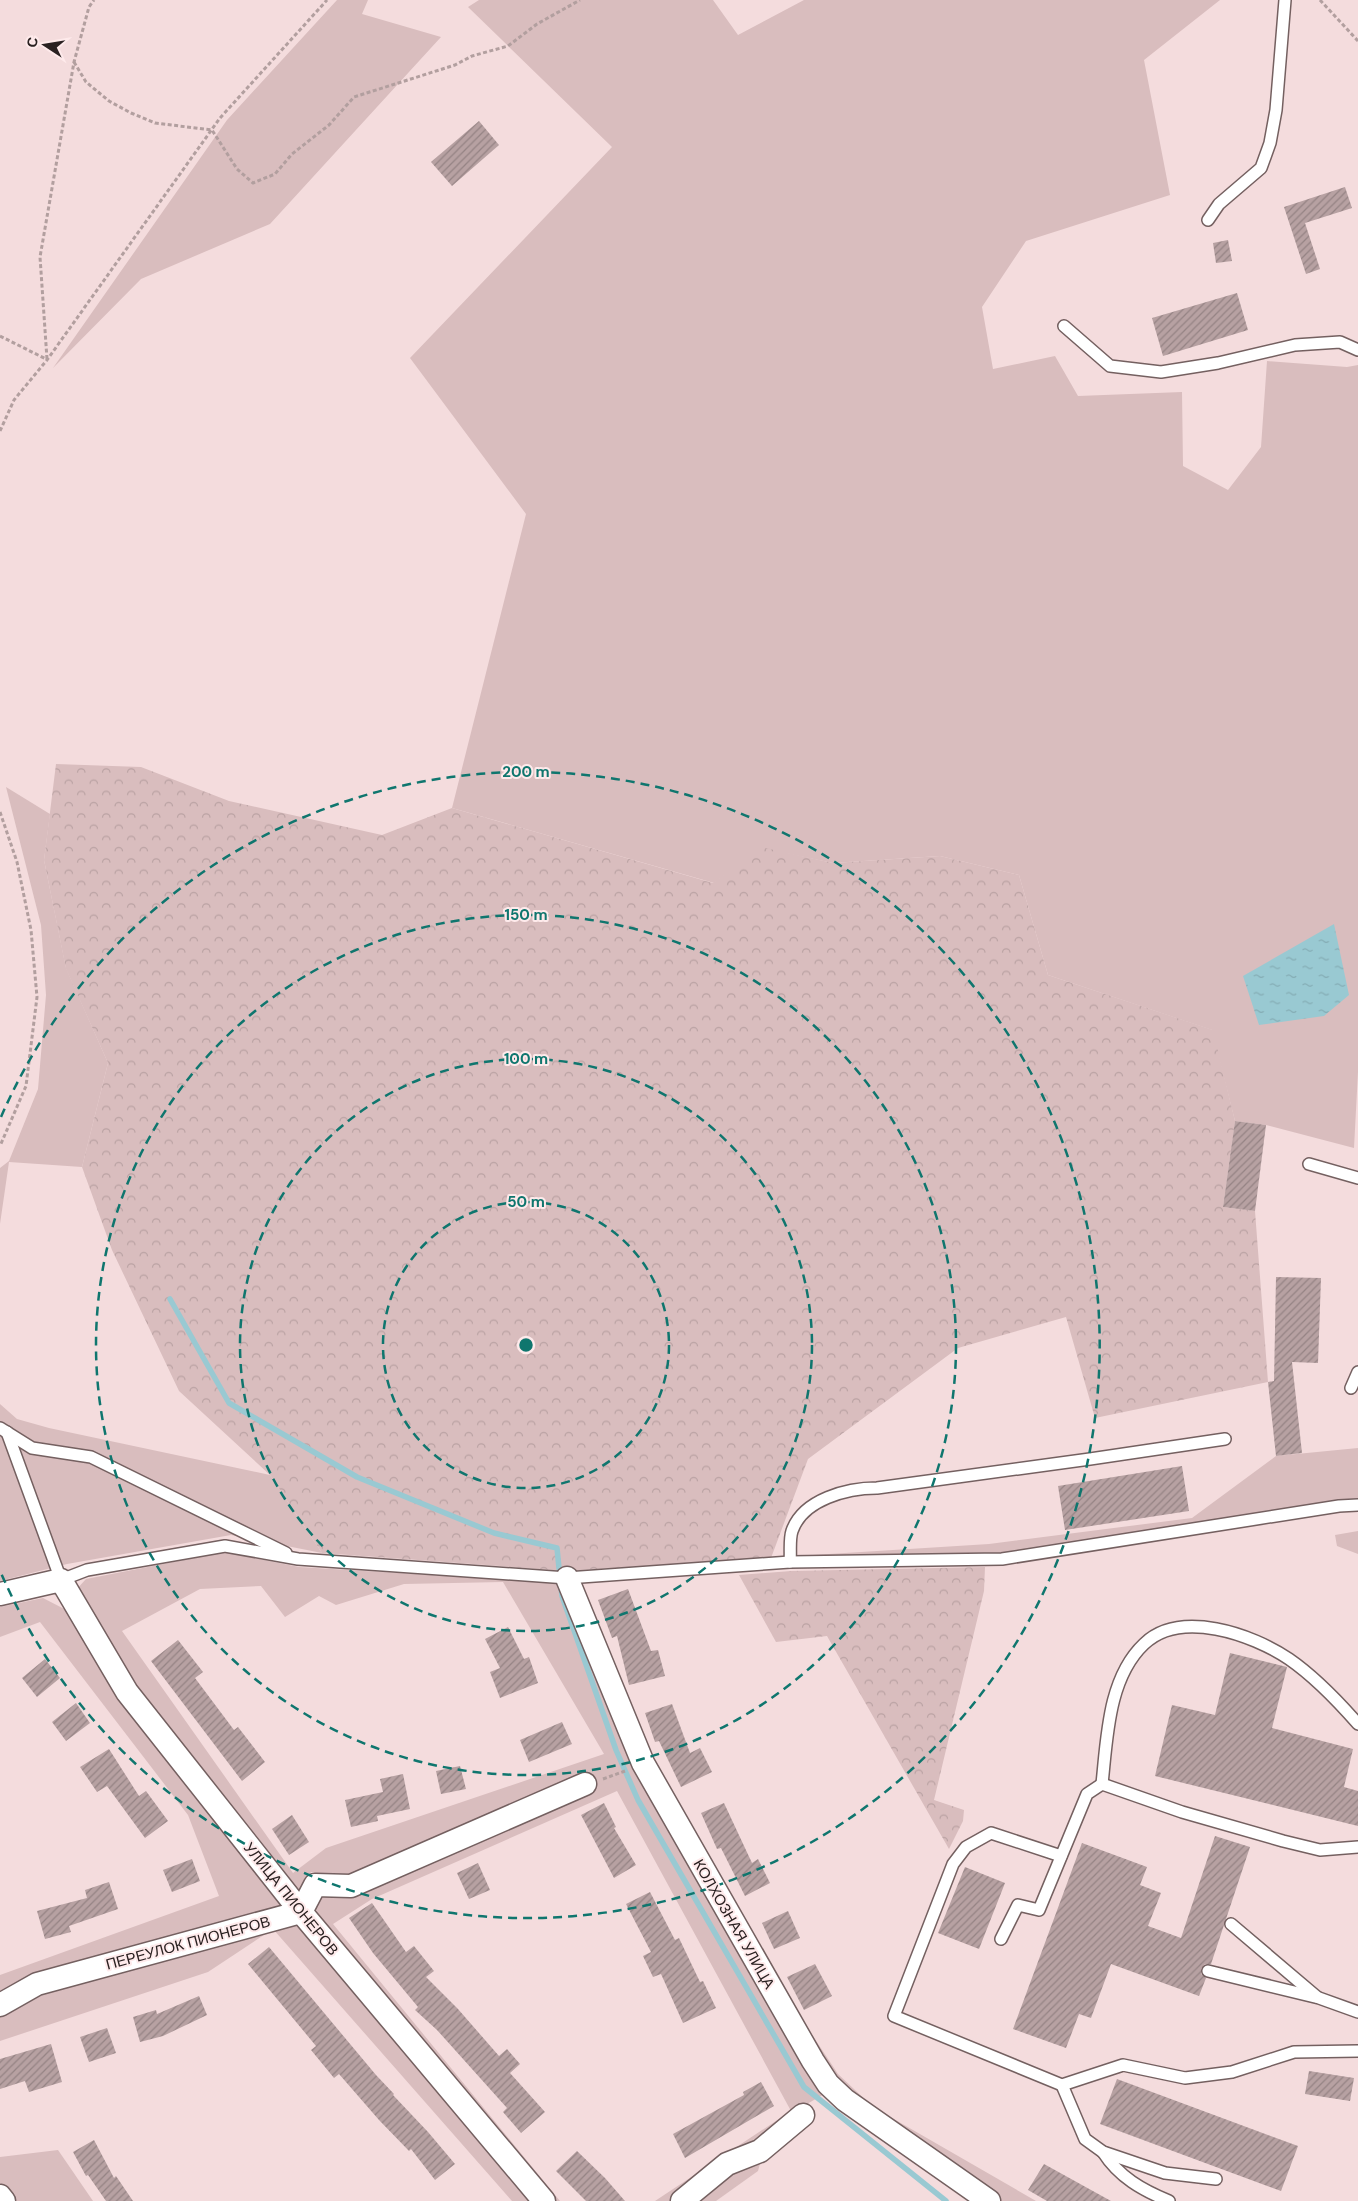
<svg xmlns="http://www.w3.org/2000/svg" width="1358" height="2201" viewBox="0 0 1358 2201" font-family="'DM Sans',sans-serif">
<defs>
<pattern id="forest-crowns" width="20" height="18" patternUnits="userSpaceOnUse" patternTransform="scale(1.25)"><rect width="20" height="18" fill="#d9bdbe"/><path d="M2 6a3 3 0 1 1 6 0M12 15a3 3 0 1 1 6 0" fill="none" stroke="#baa2a3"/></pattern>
<pattern id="water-ripples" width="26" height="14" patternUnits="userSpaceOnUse" patternTransform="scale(1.25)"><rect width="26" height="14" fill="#99c9d2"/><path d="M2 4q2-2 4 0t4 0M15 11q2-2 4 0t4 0" fill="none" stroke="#84acb4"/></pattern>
<pattern id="building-hatch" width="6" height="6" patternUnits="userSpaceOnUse" patternTransform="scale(1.25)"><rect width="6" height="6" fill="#b7a1a2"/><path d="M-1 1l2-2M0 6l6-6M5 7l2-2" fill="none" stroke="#958384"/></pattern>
</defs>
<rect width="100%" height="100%" fill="#f4dcdd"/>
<g fill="#d9bdbe" fill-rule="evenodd">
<path d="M337,0h31l-6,14 79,23 -171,187 -129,55 -88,89 174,-248z"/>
<path d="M479,0h234l25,35 66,-35h416l-76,60 26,135 -144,46 -44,66 11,62 62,-13 23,40 104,-4 1,74 45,24 33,-43 6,-86 80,6 11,-2v707l-4,76 -88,-23 -31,-4 -23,-91 -164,-55 -29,-100 -79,-19 -107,7 -72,-15 -47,35 -262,-75 74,-294 -116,-156 202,-211 -144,-140z"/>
<path d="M6,787l44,27 -6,46 22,108 42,95 -26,104 -73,-5 -9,62v-56l9,-7 29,-72 8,-94 -5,-70z"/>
<path d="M0,1404l17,15 32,9 221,47 52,78 -91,-18 -164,29 -67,17z"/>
<path d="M1358,1448v52l-355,53 -206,3 192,-12 203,-26 84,-62z"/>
<path d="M1358,1531v23l-21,-8 -2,-11z"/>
<path d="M225,1552l74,15 266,16 67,176 194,334 -19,11 -49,43 -82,54h-21l136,-90 -174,-320 -245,108 -39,25 227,277h-8l-242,-289 9,-16 30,-18 -38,-6 -12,22 -168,-212 -55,-92 10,-11zM503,1582l101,172 -278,94 -33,25 -171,-242 78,-42 61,-3 24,31 34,-21 17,9 68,-21z"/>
<path d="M43,1598l31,16 217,294 -291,90v-23l219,-79 -31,-81 -148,-193 -40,15v-30z"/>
<path d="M297,1918l239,283h-24l-239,-272 -65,43 -208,69v-29l41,-23z"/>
<path d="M764,1962l74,112 35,33 163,94h-41l-149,-105z"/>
<path d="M58,2150l35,51h-76l-17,-18v-26z"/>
<path d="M762,2156l-4,15 -42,30h-25l38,-33z"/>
</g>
<g fill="url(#forest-crowns)">
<path d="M56,764l85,3 88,34 153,34 70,-27 261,75 48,-36 72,16 107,-7 79,19 29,100 165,55 22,91 -12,86 32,4 13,171 -173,36 -29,-101 -108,31 -150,111 -37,99 -205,13 -244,-18 -52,-78 -91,-84 -67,-141 -30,-83 26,-104 -42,-94 -22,-109z"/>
<path d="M985,1567l-1,24 -50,209 30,10 -1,11 -14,28 -122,-213 -51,6 -37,-67 52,-4z"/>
</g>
<path fill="url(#water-ripples)" d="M1334,924l15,71 -25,21 -65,9 -16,-49z"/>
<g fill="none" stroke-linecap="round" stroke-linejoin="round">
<g stroke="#99c9d2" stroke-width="5.5">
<path d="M170,1299l59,104 128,74 137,56 63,15 3,30"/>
<path d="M561,1587l1,9 54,154 22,50 166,287 142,114"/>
</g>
</g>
<g fill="url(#building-hatch)">
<path d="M479,121l20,24 -47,41 -21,-24z"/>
<path d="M1345,187l7,21 -47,15 15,46 -14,5 -22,-67z"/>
<path d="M1228,240l4,21 -16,2 -3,-20z"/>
<path d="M1237,293l11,37 -85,26 -11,-38z"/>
<path d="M1235,1121l31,4 -11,86 -32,-4z"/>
<path d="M1276,1277l45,1 -3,85 -26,-1 10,91 -26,3 -8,-74 6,-1z"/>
<path d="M1182,1466l7,45 -124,19 -7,-44z"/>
<path d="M628,1589l23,62 7,-1 7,26 -36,9 -12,-49 -5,2 -14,-38z"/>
<path d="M508,1627l16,32 5,-2 9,26 -38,15 -10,-26 10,-4 -15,-29z"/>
<path d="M178,1640l25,32 -8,6 39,52 4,-3 27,35 -23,19 -91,-120z"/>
<path d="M1230,1653l57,14 -15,61 81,21 -9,38 14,4v35l-203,-50 17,-71 43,10z"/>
<path d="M45,1659l15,19 -23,19 -15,-19z"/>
<path d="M76,1703l14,20 -24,18 -14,-19z"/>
<path d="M672,1704l18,49 10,-5 12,24 -31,15 -22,-46 -4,1 -10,-29z"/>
<path d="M562,1722l10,22 -43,18 -9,-22z"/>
<path d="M109,1749l30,47 7,-5 22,30 -23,17 -38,-52 -10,6 -17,-25z"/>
<path d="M460,1766l6,23 -25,5 -5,-23z"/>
<path d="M403,1774l7,35 -33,7 1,5 -27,6 -6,-27 38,-8 -3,-13z"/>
<path d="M604,1803l12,24 -2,1 22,37 -22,13 -33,-63z"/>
<path d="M724,1803l28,60 6,-4 12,24 -25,13 -24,-48 -4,1 -16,-36z"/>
<path d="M292,1815l17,27 -20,13 -17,-26z"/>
<path d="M1215,1836l35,11 -39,117h-6l-4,5v5l5,4 -7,18 -88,-32 -20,54 -12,-4 -13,34 -53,-19 69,-186 65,24 -7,18 21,8 -13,33 33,12z"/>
<path d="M192,1859l8,22 -28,11 -9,-22z"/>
<path d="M478,1863l12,27 -21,9 -12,-26z"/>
<path d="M965,1867l40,16 -26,66 -41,-16z"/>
<path d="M109,1882l9,27 -49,17 2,6 -26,7 -8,-28 50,-13 -2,-8z"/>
<path d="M650,1892l25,48 4,-2 21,44 3,-1 13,27 -33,15 -22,-49 -8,3 -10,-21 8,-4 -25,-48z"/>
<path d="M372,1903l34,49 8,-6 20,25 -8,6 32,32 41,47 8,-7 13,15 -10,9 35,39 -24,21 -18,-21 4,-4 -70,-78 -22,-20 3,-3 -45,-54 -24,-35z"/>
<path d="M788,1911l12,27 -26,11 -12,-26z"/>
<path d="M269,1947l107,128 18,19 -1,1 35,37 27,32 -20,16 -24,-31 -2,2 -30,-31 -40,-46 -5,4 -23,-28 5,-4 -68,-82z"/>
<path d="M815,1964l17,32 -28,14 -17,-33z"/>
<path d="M199,1996l8,19 -44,21 -23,6 -7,-25 23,-7 1,4z"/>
<path d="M107,2028l9,25 -27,9 -9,-25z"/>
<path d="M51,2044l11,38 -33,10 -4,-11 -25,8v-30z"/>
<path d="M1309,2071l45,7 -4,23 -45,-7z"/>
<path d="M1117,2079l181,67 -17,45 -181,-67z"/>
<path d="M761,2082l13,24 -89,52 -12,-24 71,-39 -1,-3z"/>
<path d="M94,2140l20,38 2,-2 17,25h-27l-18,-26 -2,1 -13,-24z"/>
<path d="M577,2151l28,27 20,23h-39l-30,-30z"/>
<path d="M1044,2164l67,37h-64l-19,-11z"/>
</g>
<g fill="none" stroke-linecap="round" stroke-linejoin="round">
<g stroke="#746060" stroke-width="14">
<g id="service">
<path d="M1208,220l11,-16 42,-36 9,-25 6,-33 9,-110"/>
<path d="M1064,326l46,40 51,6 57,-9 77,-18 45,-3 18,8"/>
<path d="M1309,1164l49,14"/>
<path d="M1351,1388l7,-16"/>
<path d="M0,1428l32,20 59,9 195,96"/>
<path d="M7,1432l54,148 26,-10 138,-24 73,13 269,19 223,-16 212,-3 337,-53 19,-1"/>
<path d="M790,1562c1,-9 -1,-22 2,-31 11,-32 56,-43 85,-43l213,-29 135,-20"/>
<path d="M1102,1784c5,-46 6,-106 42,-140 36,-35 108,-10 145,15 26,18 48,41 69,65"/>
<path d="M1061,1856l-70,-23 -25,14 -13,17 -59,152 168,69 61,-20 62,13 47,-6 62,-20 64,-1"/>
<path d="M1231,1924l86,73"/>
<path d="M1001,1939l17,-34 21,5 48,-116 15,-10 80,28 101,29 37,9 38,-3"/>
<path d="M1208,1971l111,27 39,14"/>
<path d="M1062,2085l23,54 18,13 62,21 51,6"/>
<path d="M1103,2152c16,25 39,38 66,49"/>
</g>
</g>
<g stroke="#746060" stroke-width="25">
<g id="minor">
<path d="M567,1578l76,185 170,298 15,23 17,16 144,101"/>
<path d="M0,1594l61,-14 66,112 174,220 243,289"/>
<path d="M0,2005l37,-21 264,-72 14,-27 36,1 234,-102"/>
<path d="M0,2196l4,5"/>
<path d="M682,2201l45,-37 33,-13 43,-36"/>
</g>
</g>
<g stroke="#b29f9f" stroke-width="3" stroke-dasharray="4 2.5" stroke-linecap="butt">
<path d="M1320,0l38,41"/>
<path d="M74,62l12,20 23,19 22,12 24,10 57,7 25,39 16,14 22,-9 17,-20 37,-29 25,-28 101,-32 17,-9 36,-10 29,-22 43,-24"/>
<path d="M0,336l46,23"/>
<path d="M47,359l-7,-102 34,-195 15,-55 5,-7"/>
<path d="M0,431l14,-31 33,-40 173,-242 107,-118"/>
<path d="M0,812l17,50 14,68 6,67 -11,89 -26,60"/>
<path d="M603,1779l22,-8"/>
</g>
<use href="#service" stroke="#fff" stroke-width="11"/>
<use href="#minor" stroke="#fff" stroke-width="22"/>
</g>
<g fill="none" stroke="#0f766e" stroke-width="2.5" stroke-dasharray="9 6">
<circle cx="526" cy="1345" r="143"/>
<circle cx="526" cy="1345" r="286"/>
<circle cx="526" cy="1345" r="430"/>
<path d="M1 1117A573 573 0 1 1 1 1573"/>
</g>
<g text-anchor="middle" stroke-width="4" stroke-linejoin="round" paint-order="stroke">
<g font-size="15" fill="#2a2121" stroke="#feeaeb">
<text transform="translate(291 1899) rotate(51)" y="5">УЛИЦА ПИОНЕРОВ</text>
<text transform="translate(734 1924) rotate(60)" y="5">КОЛХОЗНАЯ УЛИЦА</text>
<text transform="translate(188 1943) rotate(-15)" y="5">ПЕРЕУЛОК ПИОНЕРОВ</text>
</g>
</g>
<circle cx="526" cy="1345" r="8" fill="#0f766e" stroke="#feeaeb" stroke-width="2.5"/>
<g font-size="15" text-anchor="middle" font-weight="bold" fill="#0f766e" stroke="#feeaeb" stroke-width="4" stroke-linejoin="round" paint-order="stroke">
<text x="526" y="777">200 m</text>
<text x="526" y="920">150 m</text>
<text x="526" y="1064">100 m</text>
<text x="526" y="1207">50 m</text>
</g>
<g transform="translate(45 45) rotate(282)" stroke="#feeaeb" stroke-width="4" paint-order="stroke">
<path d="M0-4L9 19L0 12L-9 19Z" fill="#2a2121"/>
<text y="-8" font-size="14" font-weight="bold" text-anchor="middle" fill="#2a2121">С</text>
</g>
</svg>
